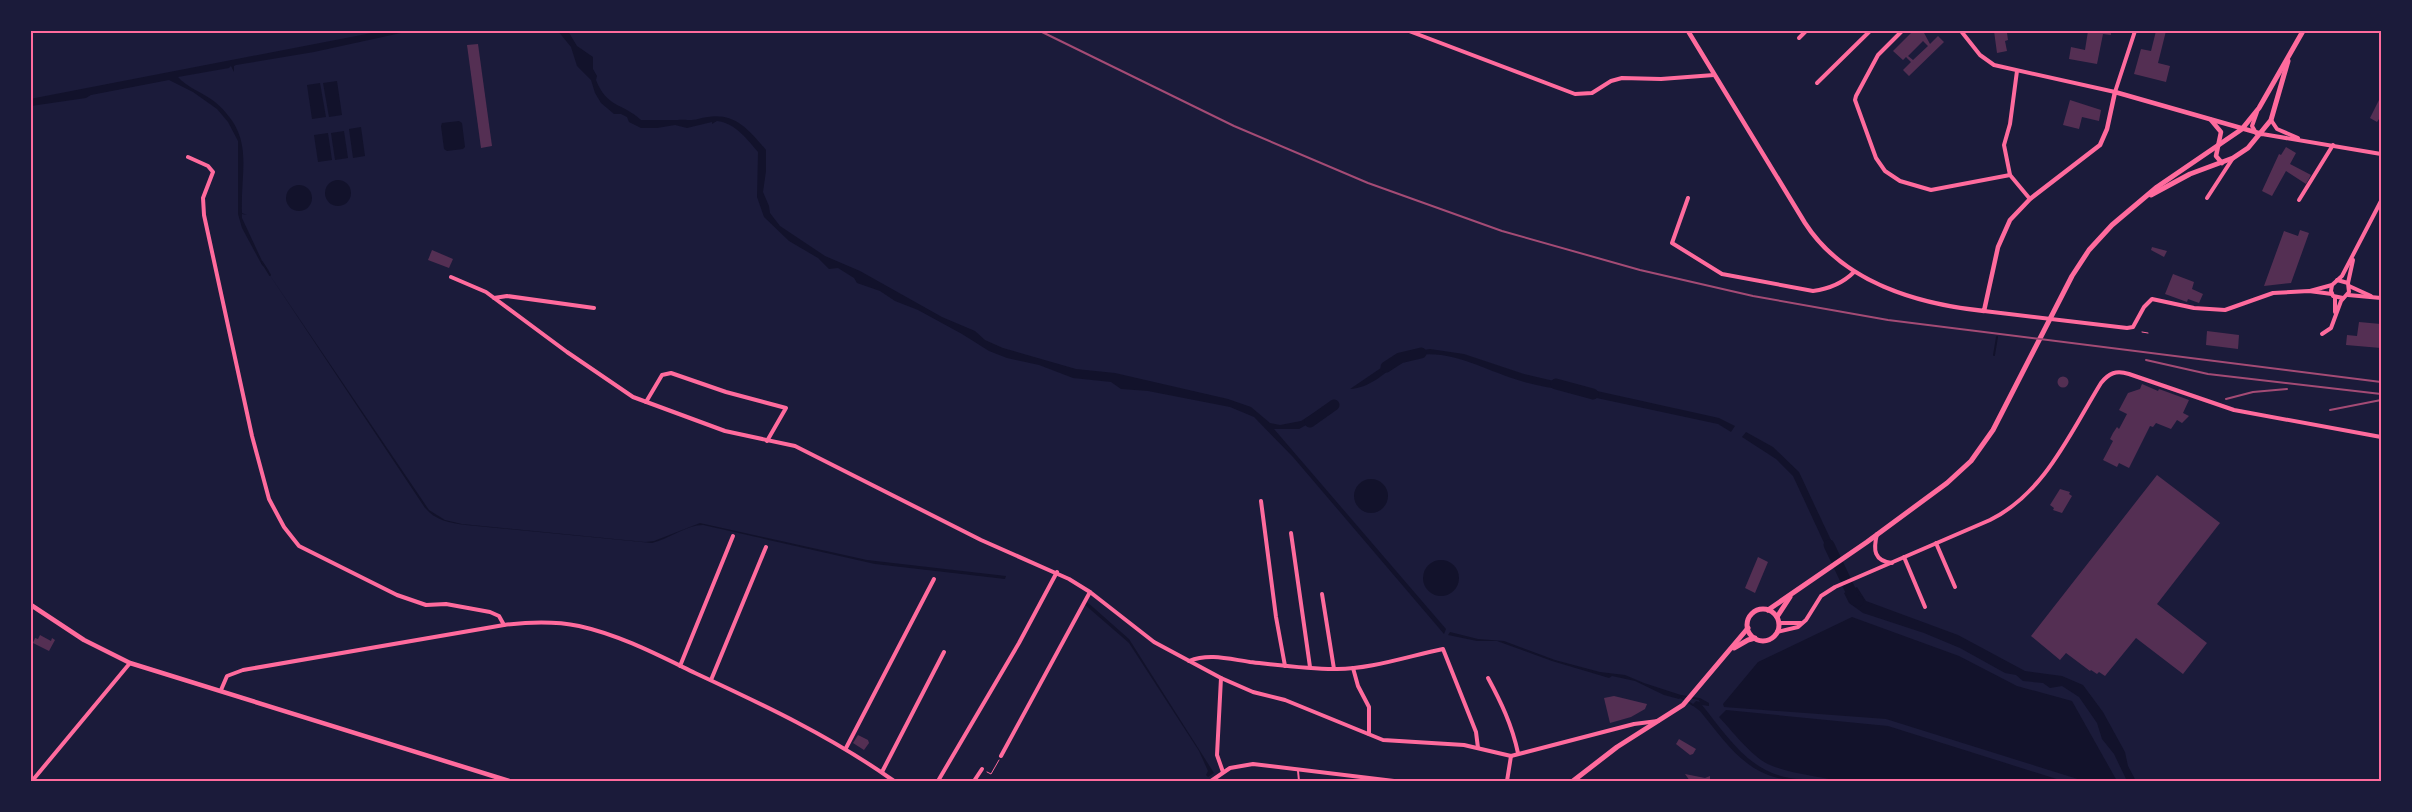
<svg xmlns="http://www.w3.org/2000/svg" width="2412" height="812" viewBox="0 0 2412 812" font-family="'Asap Condensed',sans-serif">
<rect width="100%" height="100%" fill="#1b1b3a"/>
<g fill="#12122b">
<path d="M382,31h28l-96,21 -78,13 -2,1v6l-3,-6 -2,2 -51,9c8,10 26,16 37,25 41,35 25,66 27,111l5,2 -5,-1v4l21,45 6,8 -7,-6 -20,-37 -4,-14v-73l-10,-19 -11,-13 -24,-17 -24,-12 -78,15 -5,3 -55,8v-7l4,-1z"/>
<path d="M558,31h10l9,15 16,11v12l4,7 -1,4c11,28 27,23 45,40h37c4,-1 13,1 20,-1 33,-9 46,5 68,31v21l-3,21 6,14 1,7 10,13 45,30 35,15 82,46 33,14 10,9 18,8 73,21 39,4 113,26 23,8 19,16 10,2 21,-4 16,-10 7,4 -25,14h-25l172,200 -2,5 -151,-177 -39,-40 -24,-10 -82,-16 -27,-2 -10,-7 -38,-4 -34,-13 -32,-7 -18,-7 -27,-17 -44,-24 -23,-9 -15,-10 -23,-8 -3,-5 -16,-10 -9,1 -11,-11 -29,-17 -25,-24 -7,-20 1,-45c-12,-14 -23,-29 -41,-31l-5,3v-2l-25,6 -12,-3 -18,3h-16l-12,-6 -2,-5 -6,-3h-7l-13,-11 -6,-10 -4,-13 -14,-14 -6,-19z"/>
<path d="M337,81l5,34 -13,2 -6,-34z"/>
<path d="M320,83l6,34 -14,2 -5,-34z"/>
<path d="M459,121l3,2 3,24 -2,2 -16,2 -3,-2 -3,-23 1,-3z"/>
<path d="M361,127l4,29 -12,2 -4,-29z"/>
<path d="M344,131l4,27 -13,2 -4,-27z"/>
<path d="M328,133l4,27 -14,2 -4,-27z"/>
<circle cx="338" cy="193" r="13"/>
<circle cx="299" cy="198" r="13"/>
<path d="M269,274l160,236 16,10 17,4 183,18 9,-1 46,-18 167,37 139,16 -1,3 -130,-15 -172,-39c-17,0 -34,14 -51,18l-186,-18c-17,-2 -33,-5 -43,-20z"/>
<path d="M1430,349l34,5 60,20 47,11 -1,6c-16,-3 -33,-5 -49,-10 -35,-10 -74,-35 -111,-24l-5,-4z"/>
<path d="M1397,357l4,4c-16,12 -31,27 -51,28z"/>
<path d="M1579,387l140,31 16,8 -4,6 -13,-8 -140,-30z"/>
<path d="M1746,432l27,15 26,25 39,83 -6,5 -39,-84 -17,-17 -34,-22z"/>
<circle cx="1371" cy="496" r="17"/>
<circle cx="1441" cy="578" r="18"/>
<path d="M1857,587l9,14 92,34 67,36 37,5 21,9 20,27 22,40 3,14 8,15h-9l-13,-27 -12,-15 -5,-16 -18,-26 -17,-11 -12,2 -7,-5 -20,-2 -7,-6 -11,-2 -45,-25 -36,-15 -61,-20 -14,-10 -5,-10z"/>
<path d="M1086,601l43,38 85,134 -6,4 -2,-2 2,-4 -9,-20 -70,-108 -45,-39z"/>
<path d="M1852,617l107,39 58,30 55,15 45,80h-33l-198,-62 -162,-12 -1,-3 35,-42z"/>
<path d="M1450,632l28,7 26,2 51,19 45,12 25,3 19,8 40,13 -5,3 -15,-4 -29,-14 -23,-5 -3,2 -57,-17 -55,-20h-20l-29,-6z"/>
<path d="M1700,698l9,5v3l-7,-1c28,35 52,74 101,74l1,2c-54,0 -73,-32 -104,-70l-8,-6 4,-4 4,1 -2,-3z"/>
<path d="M1726,710l162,16 175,55h-224c-22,-5 -47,-7 -69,-16 -17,-7 -38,-34 -51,-48z"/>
</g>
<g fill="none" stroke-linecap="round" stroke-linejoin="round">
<g stroke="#12122b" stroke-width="2">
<path d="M262,262l8,13"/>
<path d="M1994,355l3,-18"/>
<path d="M1681,696l18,3"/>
<path d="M1680,697l13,8"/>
</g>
<g stroke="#12122b" stroke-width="11">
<path d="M1386,367l14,-9 21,-5"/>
<path d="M1556,384l37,10"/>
<path d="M1310,422l24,-17"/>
<path d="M1829,545l26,55 3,1"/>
</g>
</g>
<g fill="#542f53" fill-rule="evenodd">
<path d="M1913,31h10l7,13 8,-8 6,6 -35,34 -6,-6 8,-8 -5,-5 -3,3 -10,-9zM1923,41l5,5 -15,14 -5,-4z"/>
<path d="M1994,31h19l-6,2 1,7 -3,1 2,10 -10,2z"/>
<path d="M2088,31h23v4l-8,-1 -6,30 -28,-5 2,-12 14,3z"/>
<path d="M2156,31h10l-8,32 12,3 -4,16 -32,-8 7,-25 10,2z"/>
<path d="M478,44l14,102 -11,2 -14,-103z"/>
<path d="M2070,100l31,10 -2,11 -17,-4 -3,12 -16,-4z"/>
<path d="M2379,100l2,16 -4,6 -7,-4z"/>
<path d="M2286,147l10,6 -6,11 21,11 -5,9 -20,-13 -14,25 -10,-5 17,-37 2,1z"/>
<path d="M2300,230l9,3 -18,50 -27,3 20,-55 14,5z"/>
<path d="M2152,247l15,4 -3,6 -13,-7z"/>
<path d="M432,250l21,9 -4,9 -21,-8z"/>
<path d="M2173,274l21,8 -2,7 11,5 -4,9 -11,-4 -1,3 -22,-8z"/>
<path d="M2359,322l22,2v24l-35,-3 1,-10 10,1z"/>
<path d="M2207,331l32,4 -1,14 -32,-4z"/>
<circle cx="2063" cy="382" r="5.5"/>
<path d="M2142,384l16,7 1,-2 30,11 -6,13 6,3 -7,7 -5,-3 -6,9 -15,-6 -3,4 -3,-1 -21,42 -10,-5 -2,4 -14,-7 10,-19 -3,-2 3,-6 4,-6 2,2 8,-15 -8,-4 9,-17 12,-4z"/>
<path d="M2157,475l63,48 -63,81 50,39 -24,31 -47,-36 -31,38 -6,-4 -2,2 -6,-4 -1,1 -24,-18 -6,7 -29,-24z"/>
<path d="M2060,489l10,3 -1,2 3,2 -10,17 -9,-3 1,-2 -4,-3z"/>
<path d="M1758,557l10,5 -13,31 -10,-5z"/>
<path d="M40,635l11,6 1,-3 3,2 -6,11 -16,-8 2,-5 3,1z"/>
<path d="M1614,696l33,8 -2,5 -14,8 -21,6 -6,-25z"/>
<path d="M858,735l10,5 1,3 -5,7 -11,-7z"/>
<path d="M1679,739l17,10 -3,5 -3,1 -14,-11z"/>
<path d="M1685,774l20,4 5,-2v5h-20z"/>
</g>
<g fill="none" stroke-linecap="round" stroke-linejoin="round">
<g stroke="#ff6b9d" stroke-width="1">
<path d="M2142,332l6,1"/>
<path d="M987,772l4,2 8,-14"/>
</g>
<path stroke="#ff6b9d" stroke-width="2" d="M1298,771l1,10"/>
<g stroke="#ff6b9d" stroke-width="4">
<path d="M1409,31l166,63 17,-1 19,-12 11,-3 39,1 53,-4"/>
<path d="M1902,31l-24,24 -22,41 -1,4 21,58 9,13 15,10 31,9 79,-15 20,24"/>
<path d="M1961,31l19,24 14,10 121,27 20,-61"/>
<path d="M1799,38l7,-7"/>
<path d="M1817,83l53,-52"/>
<path d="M2271,120l6,9 21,9"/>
<path d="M2256,133l-4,-7 5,-14"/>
<path d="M2262,134l119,20"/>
<path d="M188,157l20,9 5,6 -10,26 1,17 48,221 17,63 15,28 15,19 98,49 29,10 20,-1 44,8 9,4 5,9"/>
<path d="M2010,175l-6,-30 6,-21 7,-53"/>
<path d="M1688,198l-16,45 50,31 91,17c15,-2 30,-8 41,-19"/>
<path d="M2207,198l26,-40"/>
<path d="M2299,200l34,-55"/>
<path d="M451,277l35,15 81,60 66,45 92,34 70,15 186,94 88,39 21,13 64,50 67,36 32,14 32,8 98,40 81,5 47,11 123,-32 24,-3"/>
<path d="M2348,283l5,-23"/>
<path d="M2332,285l-1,6 2,5 10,2"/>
<path d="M2349,286l22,10"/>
<path d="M2310,291l22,-6 10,-9 39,-75"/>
<path d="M2348,295l33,3"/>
<path d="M2335,297v15"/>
<path d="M494,298l13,-2 87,12"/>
<path d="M1984,311l143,17 6,-1 11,-20 8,-8 42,9 31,2 48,-17 36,-2 23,3"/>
<path d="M2322,334l9,-6 10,-27 8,-9 -1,-9 -11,-3"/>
<path d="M646,402l16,-27 9,-2 55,19 60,16 -19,33"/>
<path d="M1261,501l15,116 9,49"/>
<path d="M1291,533l19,134"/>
<path d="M1877,534c-4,16 -3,27 15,29"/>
<path d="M1936,543l19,44"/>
<path d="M1904,557l21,50"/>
<path d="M1322,594l12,75"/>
<path d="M1779,623h22"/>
<path d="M1777,632l21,-5 8,-7 15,-24 14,-9 155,-67c55,-27 80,-87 111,-137 8,-10 15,-13 28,-9l105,36 147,27"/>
<path d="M1189,661c20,-8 40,-2 61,1 27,3 56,7 84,7 34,1 75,-13 109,-20l33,83 2,16"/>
<path d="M680,666l53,-130"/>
<path d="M1353,668l5,18 11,21v27"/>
<path d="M1221,678l-4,77 6,17"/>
<path d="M1488,678c13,24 24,47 30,75"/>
<path d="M711,680l55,-133"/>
<path d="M221,690l6,-14 16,-6 261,-45c25,-3 50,-4 75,1 41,9 79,29 116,47 69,32 137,64 199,108"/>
<path d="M846,748l88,-169"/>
<path d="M1001,756l89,-164"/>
<path d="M882,772l62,-120"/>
<path d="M32,781l98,-118"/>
<path d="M938,781l81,-138 38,-71"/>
<path d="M974,781l8,-12"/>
<path d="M1211,781l19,-13 23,-4 141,17"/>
<path d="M1507,781l4,-25"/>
</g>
<g stroke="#ff6b9d" stroke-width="4.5">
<path d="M1688,31l117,192c38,59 112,81 179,88l14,-64 12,-27 20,-21 70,-54 7,-16 8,-37 147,42"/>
<path d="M2211,120l10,12 -5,24 6,7"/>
<path d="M31,605l53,35 46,23 379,118"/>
</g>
<g stroke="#ff6b9d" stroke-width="5">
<path d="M2151,195l39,-21 43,-16 15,-10 23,-28 17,-59"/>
<circle cx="1763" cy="625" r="16"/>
<path d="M1768,610l99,-68 80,-59 24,-22 22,-31 79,-154 17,-26 23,-25 45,-38 85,-58 17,-21 44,-77"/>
<path d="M1777,617l13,-20"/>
<path d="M1734,648l14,-8 7,-2"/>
<path d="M1573,781l44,-34 66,-42 65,-77"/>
</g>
<g stroke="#a44b75" stroke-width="2">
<path d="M1040,31l194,95 134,57 134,48 138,39 113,26 135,24 493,62"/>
<path d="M2146,360l62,14 173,20"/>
<path d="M2226,399l27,-7 34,-3"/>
<path d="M2330,410l51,-10"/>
</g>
</g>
<rect width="2412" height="812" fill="none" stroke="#1b1b3a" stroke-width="65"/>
<rect x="32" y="32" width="2348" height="748" fill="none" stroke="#ff6b9d" stroke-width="2"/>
</svg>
